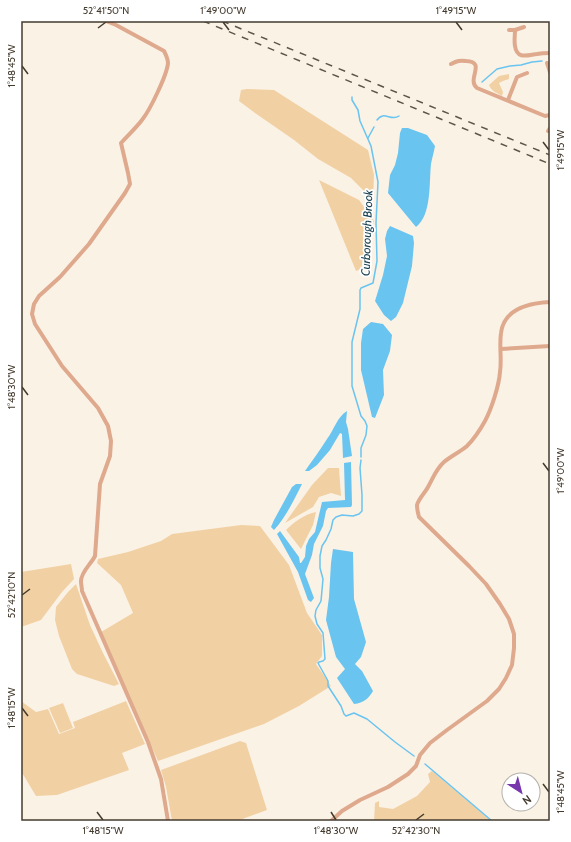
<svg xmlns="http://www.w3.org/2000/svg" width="571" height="842" viewBox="0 0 571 842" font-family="Cabin,sans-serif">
<rect width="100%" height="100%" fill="#fbf2e6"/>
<g fill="#f1d1a4">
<path d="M509,74v5l-6,2 -4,2 4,9 -1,4c-5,-3 -11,-5 -13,-11l10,-9z"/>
<path d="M247,89l27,1 94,60 6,25 -1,27 -10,-12 -12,-12 -33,-19 -24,-19 -39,-27 -16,-12 2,-11z"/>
<path d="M319,180l40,20 15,21 -8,28 -5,20 -5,2z"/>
<path d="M328,468h11l2,28 -10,-3 -12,4 -6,10 -28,16 27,-38z"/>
<path d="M316,512l-3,13 -12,24 -15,-19c8,-8 19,-16 30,-18z"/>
<path d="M241,525l19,1 29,39 18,48 15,22v21l-6,8 15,22 -32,20 -35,18 -106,37 -57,-129 32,-19 -12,-28 -24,-22 1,-4 30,-7 33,-11 11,-7z"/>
<path d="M71,564l3,15 -12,13 -21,28 -20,7v-55z"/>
<path d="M76,584l14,41 13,28 16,31 -5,2 -37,-12 -5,-5 -13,-33 -4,-16 1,-13 12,-15z"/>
<path d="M21,701l15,11 12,-3 11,25 16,-6 -2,-6 53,-21 19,43 -23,9 7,17 -72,25 -21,1 -15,-25z"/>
<path d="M63,703l10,25 -13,5 -11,-25z"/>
<path d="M240,741l6,2 21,67 -30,11h-65l-6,-34 -5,-17z"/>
<path d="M432,771l59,50h-117l1,-18 4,-2v6l14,2 24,-13 13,-14 -2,-8z"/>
</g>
<g fill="#69c4f0">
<path d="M402,128h6l19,7 8,11c-1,6 -3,12 -4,18 -2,18 1,51 -15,63l-28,-34 2,-18 5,-10 3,-12 2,-20z"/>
<path d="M390,226l23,10 1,7 -2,23 -9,37 -7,14 -5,4 -7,-6 -9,-14 8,-26 4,-19 -2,-17 2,-8z"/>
<path d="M371,322l12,2 9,11 -2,16 -7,19 1,25 -9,23 -3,-1 -11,-47v-27l2,-14z"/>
<path d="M347,411l-1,11 2,7 4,27 -9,2 -1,-24 -2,-1 -10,17 -13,15 -8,6h-4c7,-10 15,-21 22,-32 7,-9 10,-22 20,-28z"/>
<path d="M351,462l1,43 -1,2 -23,1 -2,3 -3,15 -9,18 -2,11 -7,19 9,24 -3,4 -3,-2 -10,-28 -21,-38 3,-3 19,26 1,6h1l4,-6 1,-11 3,-7 6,-7 7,-30 23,-2 -1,-37z"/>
<path d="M296,484h6c-8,16 -16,33 -28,46l-3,-3 3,-7 18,-33z"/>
<path d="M333,549l20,3 1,47 12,43 -5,15 -6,7 7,7 11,20c-4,7 -9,12 -19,13l-17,-26 8,-9 -9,-12 -10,-37 3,-23 2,-34z"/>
</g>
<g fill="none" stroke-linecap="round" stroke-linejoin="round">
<g stroke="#69c4f0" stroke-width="1.5">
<path d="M482,82l15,-13 13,-3 11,-1 11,-3 10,-1"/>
<path d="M352,97v3l6,10 2,11 11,25 7,36 -2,41 1,38 -4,22 -12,5 -1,2v19l-8,33v44l9,30 4,5 2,5 -1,9 -5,13v9"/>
<path d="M377,120c7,-10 14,2 22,-4"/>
<path d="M368,138l6,-11"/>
<path d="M361,460l-1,8 2,27v16l-3,3 -6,2 -11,-1 -6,2 -3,3 -2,9 -5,11 -4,6 -2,10v12l3,11 -2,22 -5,9 -1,6 2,8 6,9 2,26 -2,2 -4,1 -1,1 10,18v5l13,20 3,8 2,2 8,-3 13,6 28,23 19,14"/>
<path d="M425,764l67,57"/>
</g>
<g stroke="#dfa98d" stroke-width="4">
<path d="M106,21l10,4 48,26c2,4 4,8 4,12 -1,12 -18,47 -26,57 -6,8 -14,15 -21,23l7,30 2,11 -5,9 -36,51 -29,33 -21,19 -5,8 -2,10 3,10 27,42 36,42 10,18 3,15 -1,15 -10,28 -5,72c-4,8 -14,16 -14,25 0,4 1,7 1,10l66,151 13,37 7,42"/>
<path d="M509,30h6l9,-3"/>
<path d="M515,30c0,5 -1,11 0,16 2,14 13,9 22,8 5,-1 9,-1 13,-1"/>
<path d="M547,63l3,9"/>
<path d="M451,64c6,-3 9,-4 15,-3 21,1 0,18 11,27l68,28 5,-1"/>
<path d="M508,100l9,-23 10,-4"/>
<path d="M548,131l2,-3"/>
<path d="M501,349l49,-3"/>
<path d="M331,821l11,-10 18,-11 28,-13 20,-13 8,-8 4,-11 10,-12 17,-13 40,-29 12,-12 7,-11 6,-13 2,-17v-14l-5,-15 -9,-15 -14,-20 -17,-18 -50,-49c-1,-4 -2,-7 -2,-12 2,-7 8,-12 11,-18 5,-9 8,-18 16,-25 7,-6 16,-10 23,-16 7,-7 13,-16 18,-25 6,-11 14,-35 15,-49 2,-13 -1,-26 1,-39 3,-24 28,-30 49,-31"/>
</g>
<g stroke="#5e5549" stroke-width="1.5" stroke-dasharray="7 7" stroke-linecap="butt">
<path d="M203,21l347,143"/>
<path d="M222,21l328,134"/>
</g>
</g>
<path fill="none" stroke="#443b2f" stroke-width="1.5" d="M223,22l6,8M456,22l6,8M98,28l8,-6M22,66l6,8M543,142l6,8M22,387l6,8M543,463l6,8M22,595l8,-6M22,708l6,8M543,784l6,8M97,812l6,8M331,812l5,8M416,820l8,-6"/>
<g text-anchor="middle" stroke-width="3.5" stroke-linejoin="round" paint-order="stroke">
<g font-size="12" font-style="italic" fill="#194153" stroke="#fff">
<text transform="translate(367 233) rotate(-88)" y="4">Curborough Brook</text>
</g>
</g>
<rect width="571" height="842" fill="none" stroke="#ffffff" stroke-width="44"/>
<g transform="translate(521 792) rotate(144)"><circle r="19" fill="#ffffff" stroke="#b4b1ac"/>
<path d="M0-3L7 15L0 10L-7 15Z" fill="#7837ac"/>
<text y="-6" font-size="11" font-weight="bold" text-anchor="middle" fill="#443b2f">N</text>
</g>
<rect x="22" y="22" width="527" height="798" fill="none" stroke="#443b2f" stroke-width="1.5"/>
<g font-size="10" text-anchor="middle" fill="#443b2f">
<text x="106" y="14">52°41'50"N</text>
<text x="223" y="14">1°49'00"W</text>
<text x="456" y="14">1°49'15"W</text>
<text transform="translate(11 66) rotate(-90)" y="4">1°48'45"W</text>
<text transform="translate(560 150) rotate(-90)" y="4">1°49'15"W</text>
<text transform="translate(11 387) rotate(-90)" y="4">1°48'30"W</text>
<text transform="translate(560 471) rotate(-90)" y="4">1°49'00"W</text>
<text transform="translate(11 595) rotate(-90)" y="4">52°42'10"N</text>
<text transform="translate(11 708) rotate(-90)" y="4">1°48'15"W</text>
<text transform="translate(560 792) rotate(-90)" y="4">1°48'45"W</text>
<text x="103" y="834">1°48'15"W</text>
<text x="336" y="834">1°48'30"W</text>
<text x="416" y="834">52°42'30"N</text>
</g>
</svg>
